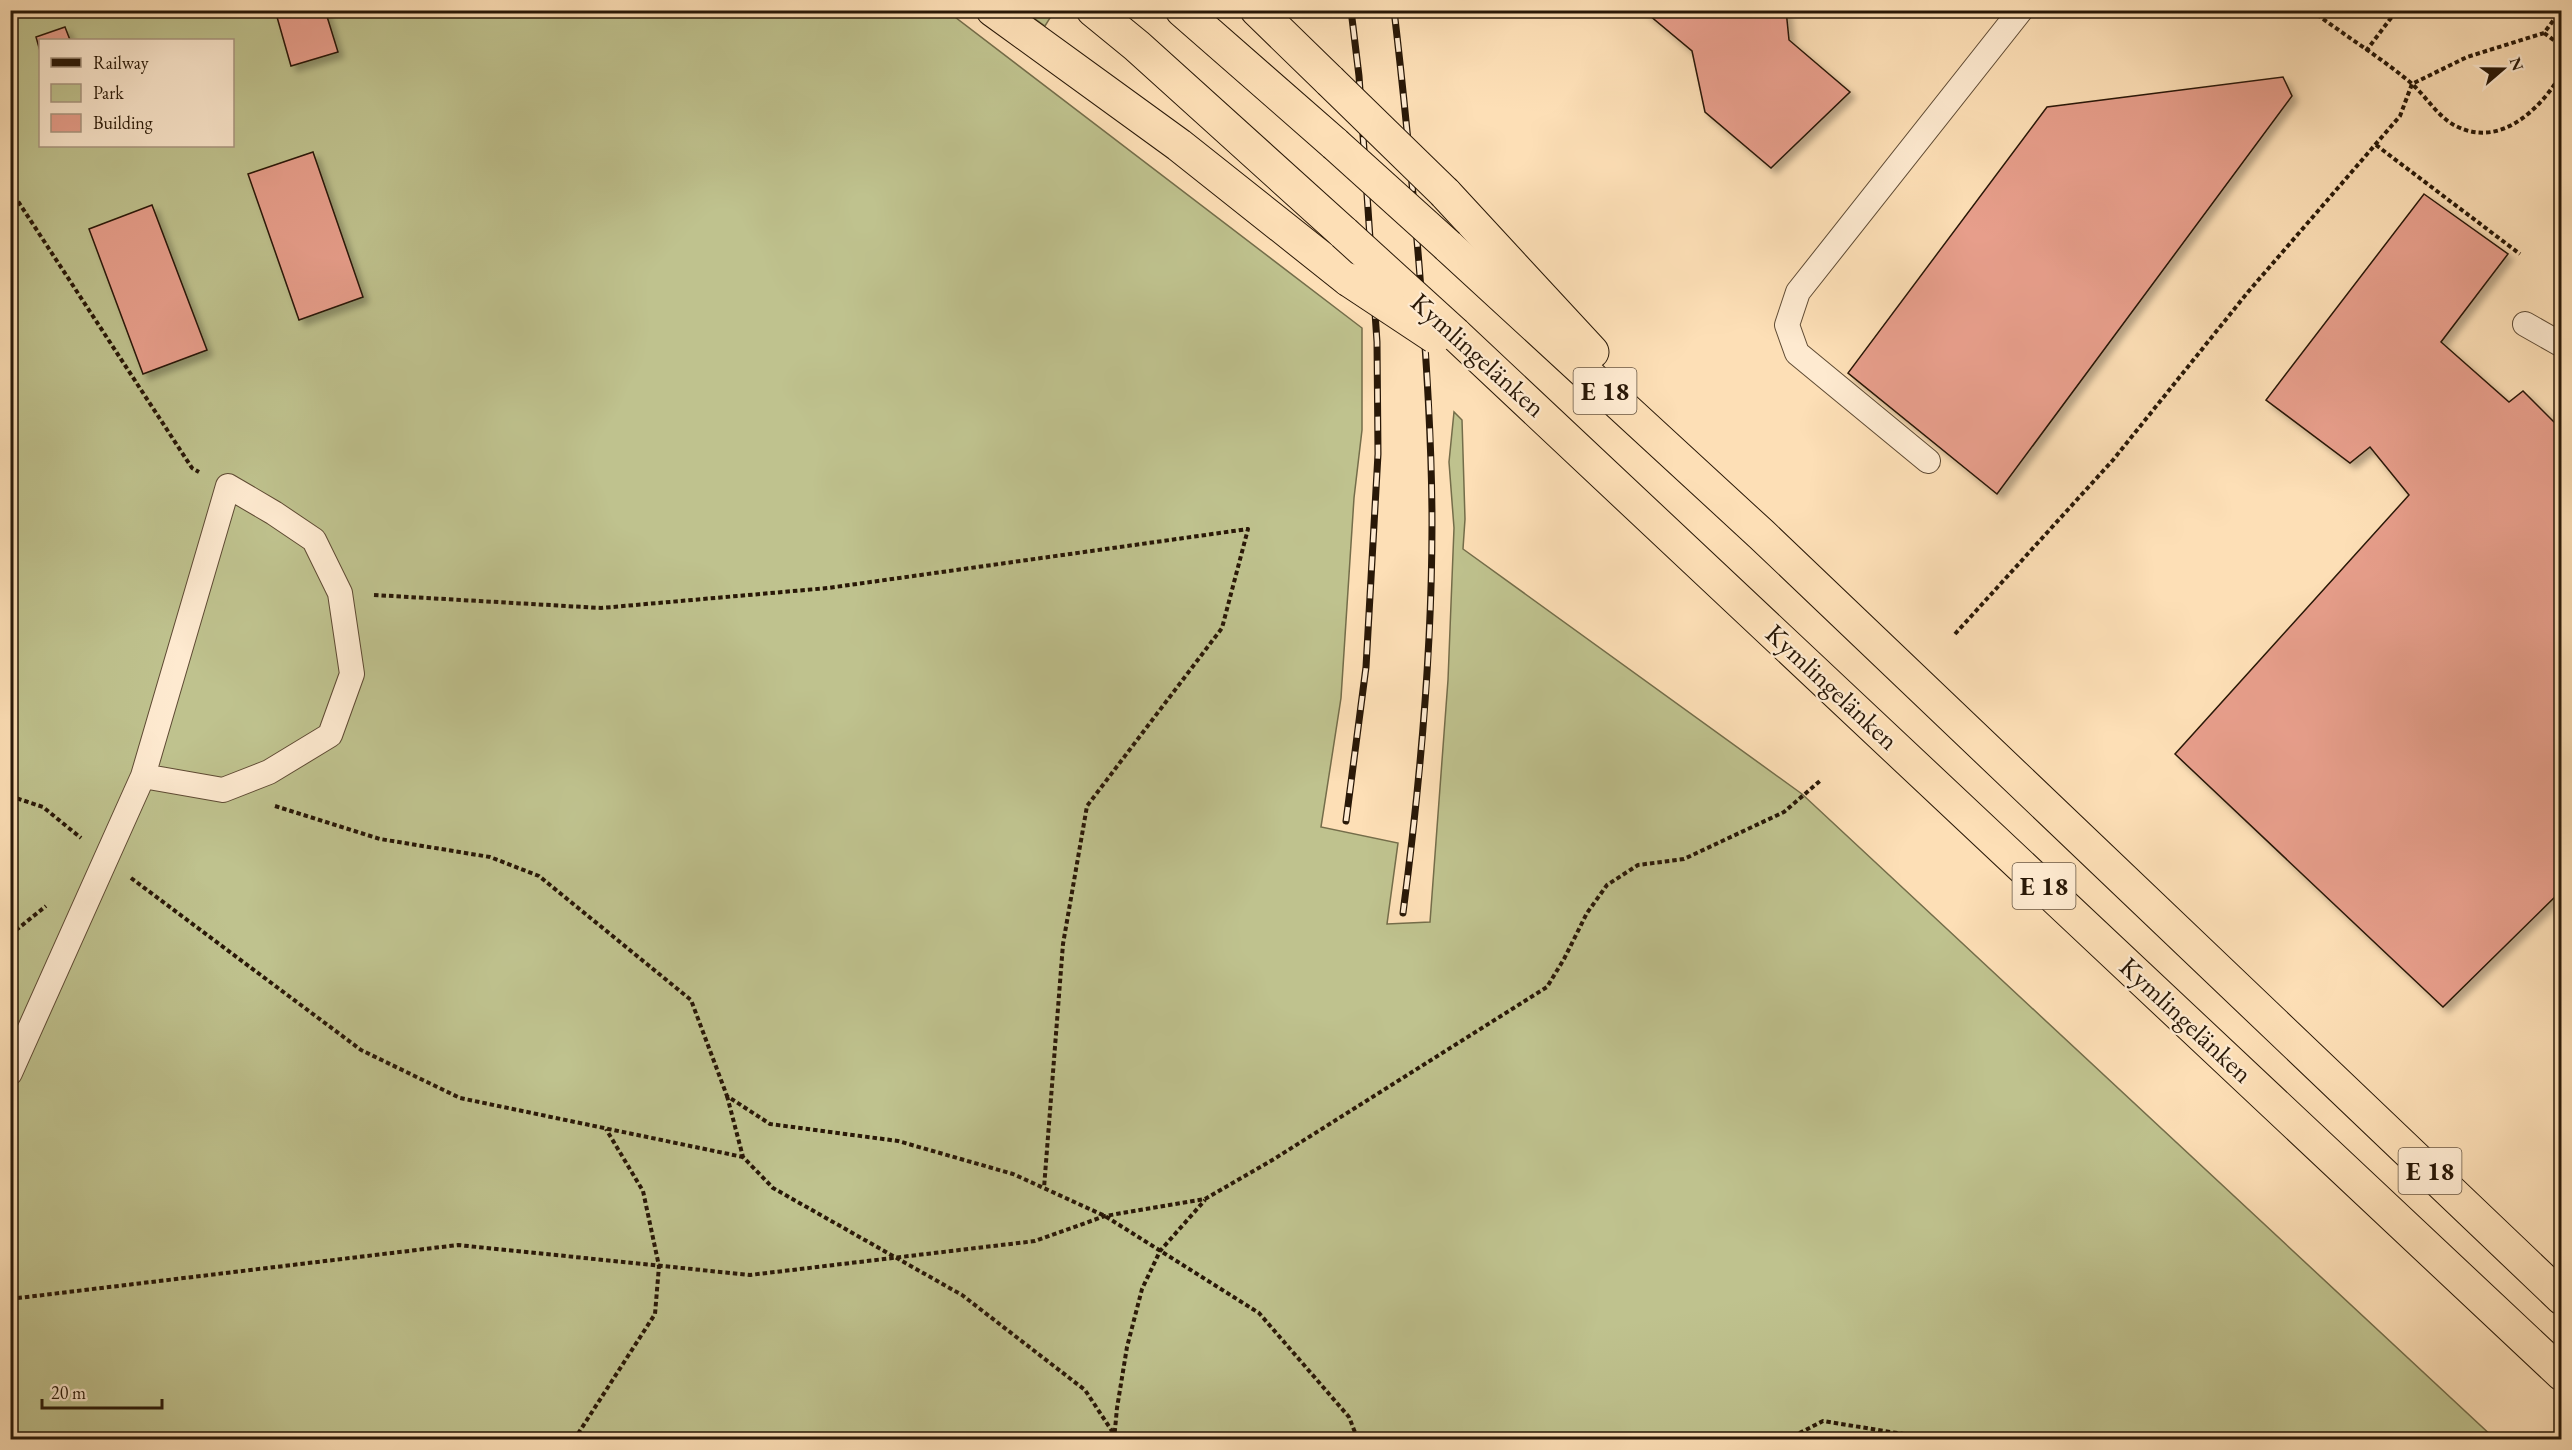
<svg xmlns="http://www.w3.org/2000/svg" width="2572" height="1450" viewBox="0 0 2572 1450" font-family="'EB Garamond',serif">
<defs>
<filter id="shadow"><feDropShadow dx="5.5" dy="5.5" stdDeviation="3" flood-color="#0004"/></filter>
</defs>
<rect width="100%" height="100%" fill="#fddfb6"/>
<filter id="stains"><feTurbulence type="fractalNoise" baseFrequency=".00333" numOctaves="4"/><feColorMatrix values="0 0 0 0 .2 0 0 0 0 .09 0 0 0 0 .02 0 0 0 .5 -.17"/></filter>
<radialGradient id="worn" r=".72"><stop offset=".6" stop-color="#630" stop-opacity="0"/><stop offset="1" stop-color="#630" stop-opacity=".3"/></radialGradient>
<g fill="#bfc28e" stroke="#746d4a" stroke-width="1.5" fill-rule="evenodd">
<path d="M10,11h937l415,317v102l-8,68 -13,200 -20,129 77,16 -11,81 43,-2 18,-242 6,-152 -5,-66 5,-50 8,8 3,99 -2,30 339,245 693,645h-2484zM40,40h192v106h-192z"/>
<path d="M1024,11h17l9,7 -5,8z"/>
</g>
<g fill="#e79e8b" stroke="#291807" stroke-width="1.5" filter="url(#shadow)">
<path d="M275,10h50l13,42 -47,14z"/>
<path d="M1643,10h143l3,30 61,52 -79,76 -66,-56 -13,-61z"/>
<path d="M65,27l5,13h-30v11l-4,-14z"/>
<path d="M2283,77l9,19 -295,398 -149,-121 199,-266z"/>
<path d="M313,152l50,145 -64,23 -51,-146z"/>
<path d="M2424,194l84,60 -67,88 68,60 14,-11 39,39v460l-119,117 -268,-253 234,-259 -39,-48 -20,16 -84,-63z"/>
<path d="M152,205l55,145 -64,24 -54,-145z"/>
</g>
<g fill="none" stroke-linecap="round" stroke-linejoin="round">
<g stroke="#5e4a33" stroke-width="26">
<g id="service">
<path d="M2525,324l37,21"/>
<path d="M1928,461l-131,-108 -10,-28 11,-33 223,-282"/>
<path d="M10,1073l133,-297 85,-290 46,27 40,27 26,53 12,81 -22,61 -61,37 -46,18 -80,-14"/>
</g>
</g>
<g stroke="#291807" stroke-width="35">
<g id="motorway">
<path d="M993,10l186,135 170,135"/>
<path d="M1093,10l44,36 207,187"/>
<path d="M1182,10l153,134"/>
<path d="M1257,10l73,71"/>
<path d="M1445,193l147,159"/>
<path d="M1448,246l314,289 800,763"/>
<path d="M1455,334l1107,1040"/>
</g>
</g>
<g stroke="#291807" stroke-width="4" stroke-dasharray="4.5 3" stroke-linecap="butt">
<path d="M2077,10c14,8 28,8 42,0"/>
<path d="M2311,10c33,25 69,47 100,73 16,14 27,35 47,44 44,21 84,-20 104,-54"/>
<path d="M2544,33l18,13"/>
<path d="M2366,51l31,-41"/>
<path d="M2376,145l144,109"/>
<path d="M10,189l182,279 7,4"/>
<path d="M374,595l227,13 227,-20 420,-59 -26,99 -135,178 -24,138 -19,244"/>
<path d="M1955,634l158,-174 135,-168 152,-176 12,-32 55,-27 77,-24 17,-23"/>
<path d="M10,796l33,11 38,31"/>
<path d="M275,806l105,33 110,18 49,19 152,124 36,96 43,28 128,17 115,33 92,42 154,97 90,104 9,23"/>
<path d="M131,878l230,172 99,48 283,59"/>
<path d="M10,935l36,-29"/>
<path d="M727,1096l16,61 30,31 189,107 123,95 33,50"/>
<path d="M10,1299l448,-54 292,30 285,-34 70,-25 100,-17 69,-40 273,-172 17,-28 23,-46 20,-28 31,-20 46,-6 100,-47 37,-32"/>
<path d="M574,1440l81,-126 4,-48 -16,-75 -37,-62"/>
<path d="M1114,1440l3,-32 10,-61 15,-58 18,-38 45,-51"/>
<path d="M1786,1440l37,-19 117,19"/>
</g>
<use href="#service" stroke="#feead0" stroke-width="24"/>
<use href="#motorway" stroke="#fddfb6" stroke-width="33"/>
<g stroke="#291807" stroke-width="7">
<g id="rail">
<path d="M1394,10c10,85 18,169 25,254 7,87 13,172 13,259 0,131 -12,261 -29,390"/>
<path d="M1346,821l20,-154 12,-213 -1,-112 -18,-266 -8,-66"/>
</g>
</g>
<use href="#rail" stroke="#feead0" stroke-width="4.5" stroke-dasharray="14" stroke-linecap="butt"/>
<g stroke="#291807" stroke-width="35" stroke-linecap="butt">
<g id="motorway-bridge">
<path d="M1330,81l115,112"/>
<path d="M1335,144l113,102"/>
<path d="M1344,233l111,101"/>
<path d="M1349,280l86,57"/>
</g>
</g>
<use href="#motorway-bridge" stroke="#fddfb6" stroke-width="33"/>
</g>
<g text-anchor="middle" stroke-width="4.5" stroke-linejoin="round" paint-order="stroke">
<g fill="#feead0" stroke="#695743" stroke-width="1.5">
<rect x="1573.5" y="368" width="63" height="46" rx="4.5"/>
<rect x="2012.5" y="863" width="63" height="46" rx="4.5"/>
<rect x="2398.5" y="1148" width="63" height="46" rx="4.5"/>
</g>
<g font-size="26" font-weight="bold" fill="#291807">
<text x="1605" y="400">E 18</text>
<text x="2044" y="895">E 18</text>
<text x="2430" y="1180">E 18</text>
</g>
<g font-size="27" fill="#291807" stroke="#feead0">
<text transform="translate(1478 355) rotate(42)" y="9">Kymlingelänken</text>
<text transform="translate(1832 687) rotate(43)" y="9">Kymlingelänken</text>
<text transform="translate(2186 1020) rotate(43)" y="9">Kymlingelänken</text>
</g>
</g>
<rect width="2572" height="1450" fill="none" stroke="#fddfb6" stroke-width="36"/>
<rect x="12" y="12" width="2548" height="1426" fill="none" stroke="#291807" stroke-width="3"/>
<rect x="18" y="18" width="2536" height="1414" fill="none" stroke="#291807" stroke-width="1.5"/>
<rect x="39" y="39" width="195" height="108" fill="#feead0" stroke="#a99680" stroke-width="1.5"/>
<rect x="51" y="58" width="30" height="9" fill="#291807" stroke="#a99680" stroke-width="1.5"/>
<text x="93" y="69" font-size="18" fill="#291807">Railway</text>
<rect x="51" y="84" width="30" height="18" fill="#bfc28e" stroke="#a99680" stroke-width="1.5"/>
<text x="93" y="99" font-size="18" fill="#291807">Park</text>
<rect x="51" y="114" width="30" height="18" fill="#e79e8b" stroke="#a99680" stroke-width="1.5"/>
<text x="93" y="129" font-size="18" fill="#291807">Building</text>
<g transform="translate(2503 69) rotate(70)" stroke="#feead0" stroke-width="4.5" paint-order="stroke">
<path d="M0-4.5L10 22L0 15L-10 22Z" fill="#291807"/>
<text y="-9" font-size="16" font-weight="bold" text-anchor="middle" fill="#291807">N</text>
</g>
<path d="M42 1399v9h120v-9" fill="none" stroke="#291807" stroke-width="3"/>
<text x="51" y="1399" font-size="18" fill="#291807" stroke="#feead0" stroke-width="4.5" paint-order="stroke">20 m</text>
<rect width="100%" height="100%" filter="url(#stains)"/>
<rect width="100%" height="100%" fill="url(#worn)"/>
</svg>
